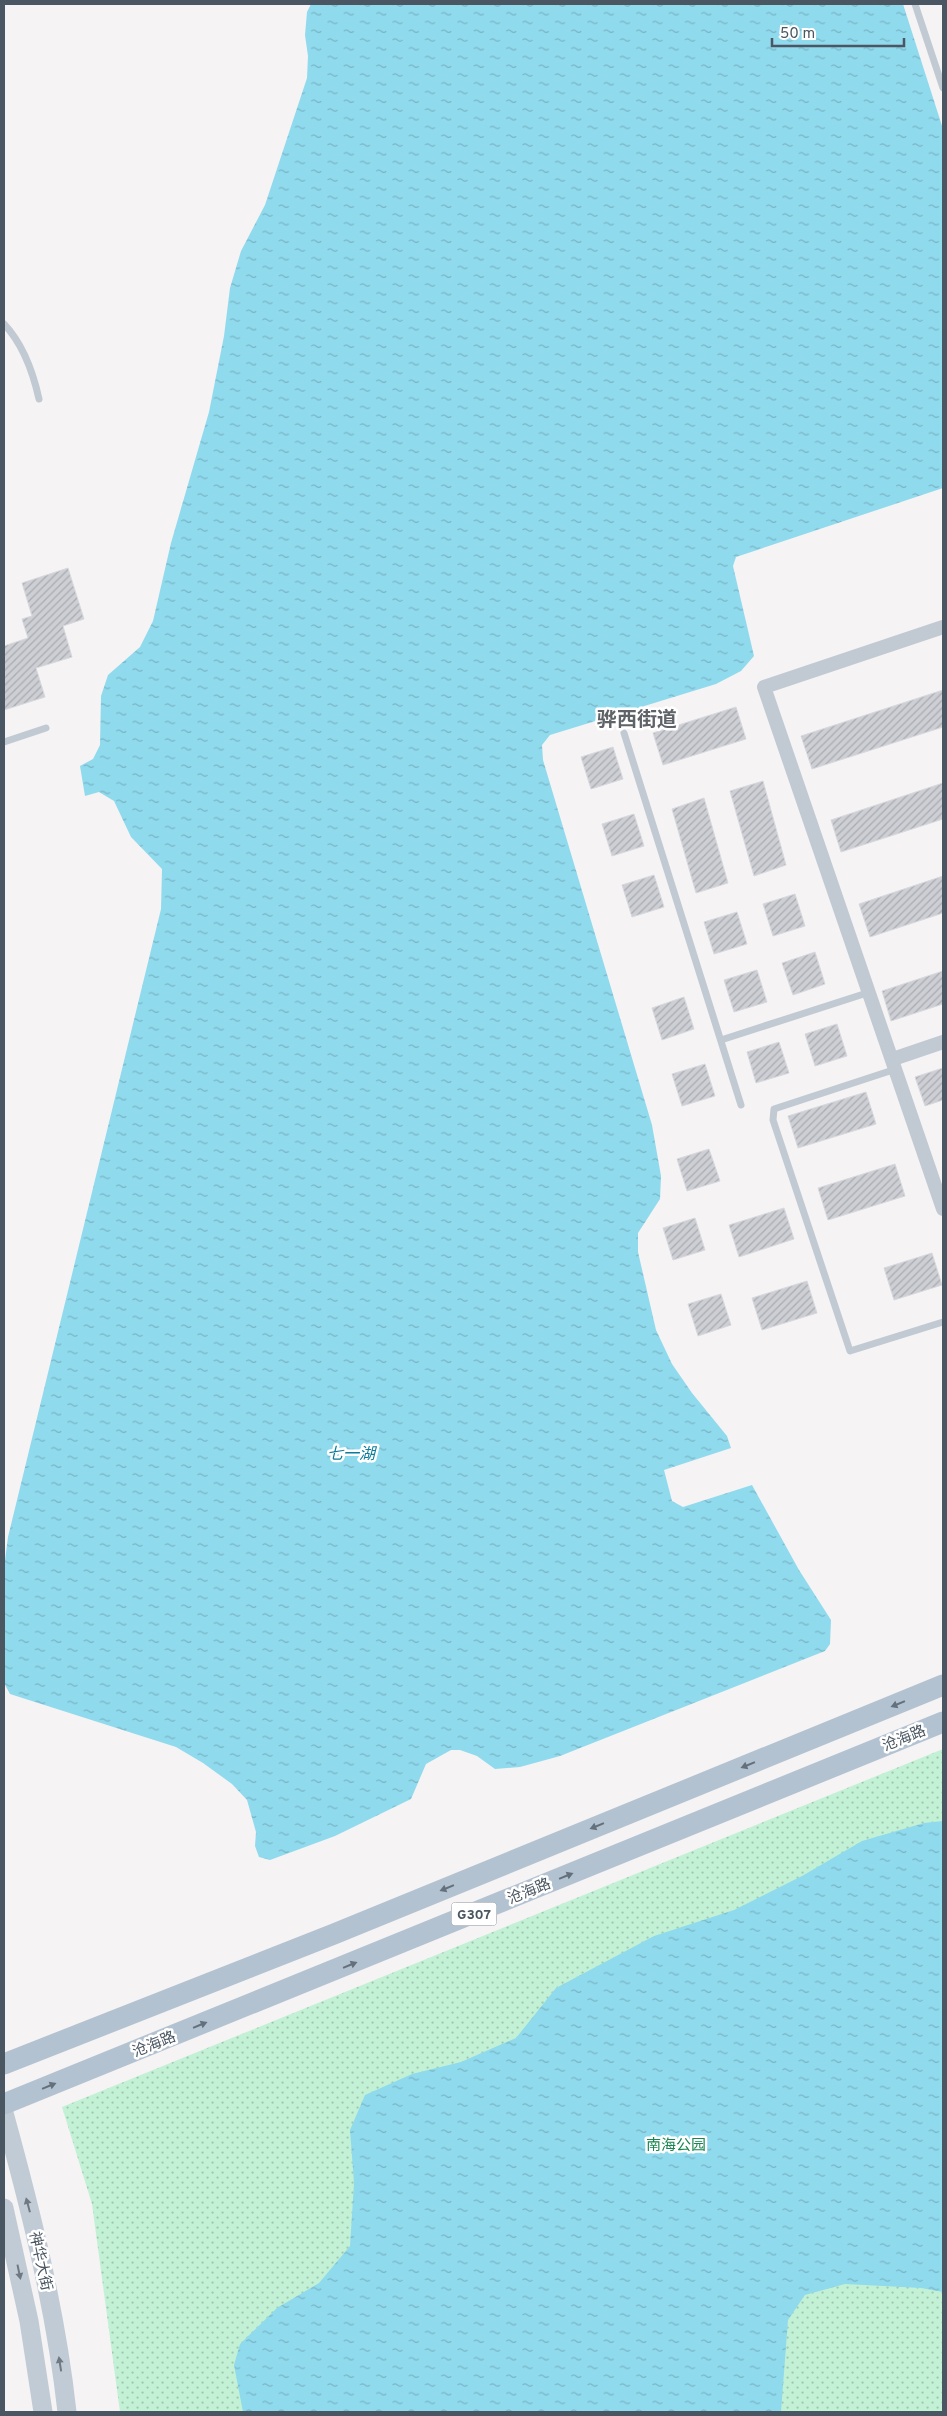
<svg xmlns="http://www.w3.org/2000/svg" width="947" height="2416" viewBox="0 0 947 2416" font-family="Overpass,'Noto Sans SC',sans-serif">
<defs>
<pattern id="park-dots" width="8" height="8" patternUnits="userSpaceOnUse" patternTransform="scale(1.25)"><rect width="8" height="8" fill="#c3f1d5"/><path d="M2 2h.1M6 6h.1" fill="none" stroke="#a0c6b0" stroke-width="1.8" stroke-linecap="round"/></pattern>
<pattern id="water-ripples" width="26" height="14" patternUnits="userSpaceOnUse" patternTransform="scale(1.25)"><rect width="26" height="14" fill="#90daee"/><path d="M2 4q2-2 4 0t4 0M15 11q2-2 4 0t4 0" fill="none" stroke="#78b4c4"/></pattern>
<pattern id="building-hatch" width="6" height="6" patternUnits="userSpaceOnUse" patternTransform="scale(1.25)"><rect width="6" height="6" fill="#cdcfd5"/><path d="M-1 1l2-2M0 6l6-6M5 7l2-2" fill="none" stroke="#a8abb0"/></pattern>
</defs>
<rect width="100%" height="100%" fill="#f5f3f3"/>
<path fill="url(#park-dots)" d="M943,1749v663h-823l-28,-208 -30,-97z"/>
<g fill="url(#water-ripples)">
<path d="M311,4h592l40,125v359l-207,69 -3,9 21,90 -13,15 -25,13 -166,51 -8,10 1,15 109,365 9,51 -1,23 -22,34v19l18,78 16,34 20,29 35,43 4,12 -67,22 8,31 11,6 69,-22 47,85 32,50 -1,24 -5,7 -265,105 -40,11 -25,2 -18,-13 -17,-6h-9l-25,14 -15,35 -76,37 -65,24 -11,-3 -4,-11 1,-14 -9,-32 -15,-16 -29,-21 -27,-16 -166,-53 -6,-11v-115l4,-31 153,-628 1,-40 -31,-32 -17,-36 -15,-9 -14,4 -5,-30 13,-7 7,-14 1,-49 7,-21 32,-28 13,-26 18,-78 38,-131 15,-76 6,-48 11,-37 24,-46 42,-127 1,-22 -3,-21 2,-23z"/>
<path d="M943,1821v471l-22,-4 -76,-4 -40,11 -17,25 -7,92h-538l-9,-47 6,-21 37,-36 42,-25 31,-37 4,-63 -4,-53 15,-35 47,-21 49,-12 55,-24 40,-50 98,-52 80,-26 68,-34 60,-35 62,-18z"/>
</g>
<g fill="url(#building-hatch)" stroke="#d7d9de">
<path d="M68,568l16,51 -21,7 9,31 -36,11 9,29 -41,13v-64l24,-8 -6,-19 10,-3 -10,-33z"/>
<path d="M943,690v37l-131,42 -11,-33z"/>
<path d="M736,707l10,32 -83,26 -10,-32z"/>
<path d="M613,747l10,32 -32,10 -10,-32z"/>
<path d="M763,781l23,84 -32,11 -24,-85z"/>
<path d="M943,783v36l-102,33 -10,-32z"/>
<path d="M704,798l24,85 -32,10 -24,-84z"/>
<path d="M634,814l10,32 -32,10 -10,-32z"/>
<path d="M654,875l10,32 -32,10 -10,-32z"/>
<path d="M943,876v37l-73,24 -11,-33z"/>
<path d="M795,894l10,32 -32,10 -10,-32z"/>
<path d="M737,912l10,32 -33,10 -10,-32z"/>
<path d="M815,952l10,32 -32,11 -11,-32z"/>
<path d="M757,970l10,32 -33,10 -10,-32z"/>
<path d="M943,971v33l-52,17 -9,-30z"/>
<path d="M684,997l10,32 -32,11 -10,-32z"/>
<path d="M837,1024l10,32 -32,10 -10,-32z"/>
<path d="M779,1042l10,31 -33,10 -9,-31z"/>
<path d="M705,1064l10,32 -33,10 -10,-32z"/>
<path d="M943,1068v32l-18,6 -10,-29z"/>
<path d="M866,1092l10,32 -78,24 -10,-32z"/>
<path d="M709,1149l11,32 -33,10 -10,-32z"/>
<path d="M895,1164l10,32 -77,24 -10,-32z"/>
<path d="M784,1208l10,31 -55,18 -10,-32z"/>
<path d="M695,1218l10,32 -32,10 -10,-32z"/>
<path d="M932,1253l10,32 -48,15 -10,-32z"/>
<path d="M807,1281l10,32 -55,17 -10,-32z"/>
<path d="M721,1294l10,31 -33,11 -10,-32z"/>
</g>
<g fill="none" stroke-linecap="round" stroke-linejoin="round">
<g stroke="#c1cad2" stroke-width="7">
<path d="M915,4l28,84"/>
<path d="M4,324c19,20 29,48 35,75"/>
<path d="M624,733l117,372"/>
<path d="M4,742l42,-14"/>
<path d="M721,1040l149,-48"/>
<path d="M896,1069l-122,40 -1,11 77,231 93,-29"/>
</g>
<g stroke="#c1cad2" stroke-width="14">
<path d="M943,627l-179,60 179,522"/>
<path d="M893,1059l50,-17"/>
</g>
<g stroke="#c1cbd6" stroke-width="19">
<path d="M4,2113c27,98 52,198 63,299"/>
<path d="M4,2208l25,113 14,91"/>
</g>
<g stroke="#b3c2d1" stroke-width="21">
<path d="M4,2064l330,-130 609,-249"/>
<path d="M4,2104l939,-382"/>
</g>
</g>
<defs><path id="oneway-solid" d="M-6-.8H1V-3.2L6.5 0L1 3.2V.8H-6Z" transform="scale(1.25)"/></defs>
<g fill="#64717d">
<use href="#oneway-solid" transform="translate(898 1704) rotate(158)"/>
<use href="#oneway-solid" transform="translate(748 1765) rotate(158)"/>
<use href="#oneway-solid" transform="translate(597 1826) rotate(158)"/>
<use href="#oneway-solid" transform="translate(566 1876) rotate(-22)"/>
<use href="#oneway-solid" transform="translate(447 1888) rotate(158)"/>
<use href="#oneway-solid" transform="translate(350 1965) rotate(-22)"/>
<use href="#oneway-solid" transform="translate(200 2025) rotate(-22)"/>
<use href="#oneway-solid" transform="translate(49 2086) rotate(-22)"/>
</g>
<g fill="#6e7984">
<use href="#oneway-solid" transform="translate(28 2205) rotate(-105)"/>
<use href="#oneway-solid" transform="translate(19 2272) rotate(78)"/>
<use href="#oneway-solid" transform="translate(60 2364) rotate(-99)"/>
</g>
<g text-anchor="middle" stroke-width="5" stroke-linejoin="round" paint-order="stroke">
<rect fill="#fff" stroke="#808990" stroke-width="1" x="451.5" y="1902.5" width="45" height="23" rx="4"/>
<g font-size="14" font-weight="bold" fill="#4a5661">
<text x="474" y="1919">G307</text>
</g>
<g font-size="15" fill="#4a5661" stroke="#fff">
<text transform="translate(904 1738) rotate(-22)" y="5">沧海路</text>
<text transform="translate(529 1891) rotate(-22)" y="5">沧海路</text>
<text transform="translate(154 2044) rotate(-22)" y="5">沧海路</text>
<text transform="translate(41 2261) rotate(78)" y="5">神华大街</text>
</g>
<g font-size="15" fill="#17864f" stroke="#fff">
<text x="676" y="2150">南海公园</text>
</g>
<g font-size="16" font-style="italic" fill="#0c7c9b" stroke="#fff">
<text x="351" y="1459">七一湖</text>
</g>
<g font-size="20" font-weight="bold" fill="#5f6368" stroke="#fff">
<text x="637" y="726">骅西街道</text>
</g>
</g>
<rect width="947" height="2416" fill="none" stroke="#4a5661" stroke-width="10"/>
<path d="M772 38v8h132v-8" fill="none" stroke="#4a5661" stroke-width="2.5"/>
<text x="780" y="38" font-size="15" fill="#4a5661" stroke="#ffffff" stroke-width="4" paint-order="stroke">50 m</text>
</svg>
